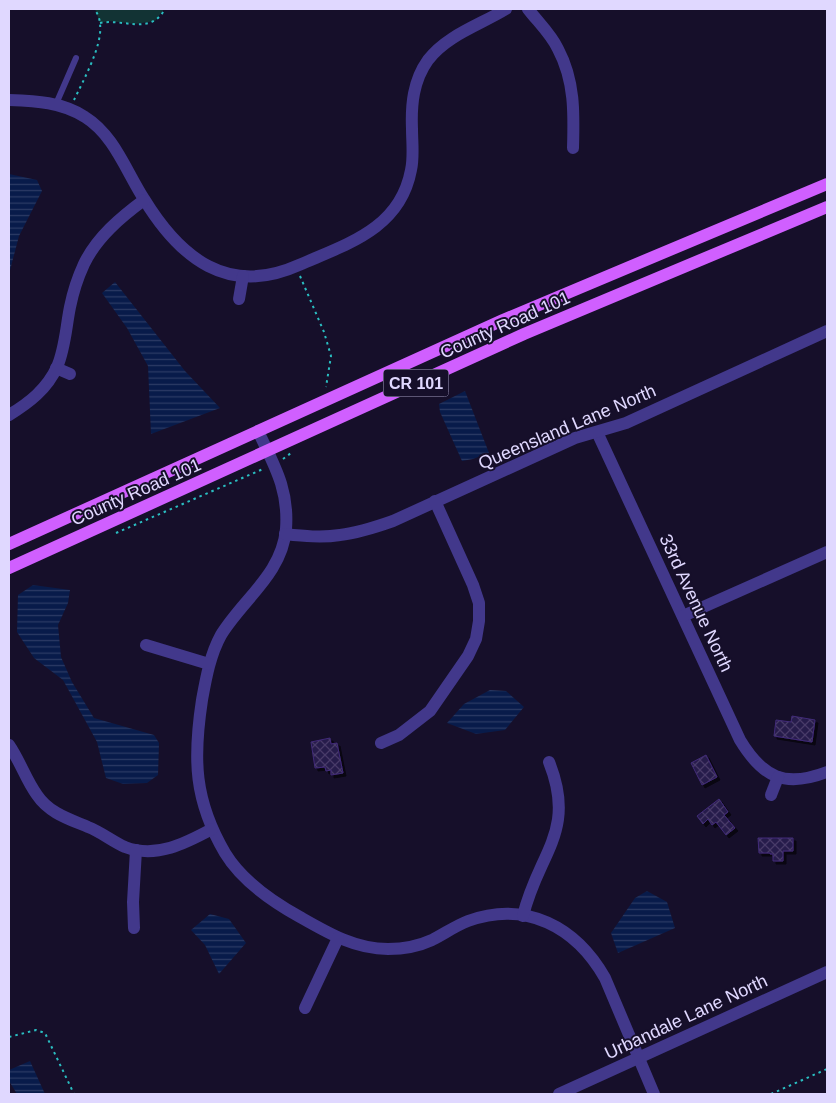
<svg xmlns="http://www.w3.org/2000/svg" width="836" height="1103" viewBox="0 0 836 1103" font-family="Helvetica,sans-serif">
<defs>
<pattern id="water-rules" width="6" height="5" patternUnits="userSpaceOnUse" patternTransform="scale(1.25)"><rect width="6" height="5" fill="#081b4a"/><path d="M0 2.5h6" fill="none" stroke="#2c3b65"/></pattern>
<pattern id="building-cross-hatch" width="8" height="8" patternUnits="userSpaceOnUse" patternTransform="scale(1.25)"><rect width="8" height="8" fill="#281a4c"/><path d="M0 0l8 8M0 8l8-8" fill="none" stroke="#473b67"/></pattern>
<filter id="shadow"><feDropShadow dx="3" dy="3" stdDeviation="0" flood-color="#0009"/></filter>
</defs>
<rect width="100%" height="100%" fill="#160f2a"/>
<path fill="#123334" d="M95,9h69l-9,12 -20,3 -26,-3 -9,2z"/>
<g fill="url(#water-rules)">
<path d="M9,174l28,6 5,11 -23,45 -10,38z"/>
<path d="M115,282l70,89 35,37 -69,26 -3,-68 -21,-38 -25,-35z"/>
<path d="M465,391l24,62 -16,6 -11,2 -22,-49 -1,-8z"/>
<path d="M33,585l37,5 -2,13 -10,22 3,32 11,25 22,36 60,17 5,8 -1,32 -11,8 -24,1 -17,-6 -9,-36 -34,-62 -29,-22 -17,-26 1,-37z"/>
<path d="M490,690l16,1 18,16 -19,23 -29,4 -29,-11 17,-19z"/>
<path d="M647,891l20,11 8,26 -57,25 -7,-20 24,-35z"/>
<path d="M210,914l19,5 17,24 -27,31 -14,-29 -14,-15z"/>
<path d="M30,1061l15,33h-28l-8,-13v-11z"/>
</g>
<g fill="url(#building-cross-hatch)" stroke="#412b79" filter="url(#shadow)">
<path d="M792,716l23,4 -3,22 -38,-6 2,-16 15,2z"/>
<path d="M330,738l1,6 6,-1 6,30 -12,2v-5l-5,1 -1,-4 -10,1 -4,-26z"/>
<path d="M706,755l11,22 -15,8 -11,-22z"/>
<path d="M719,799l9,13 -4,3 11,13 -9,7 -10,-13 -4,3 -4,-6 -5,5 -6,-8z"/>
<path d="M758,838h35v13h-10v10h-10v-7h-3v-1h-11z"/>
</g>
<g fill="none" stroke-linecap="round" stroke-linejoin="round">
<g stroke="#2abec1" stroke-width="2" stroke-dasharray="2.5 4" stroke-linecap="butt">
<path d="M100,23c24,-5 50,13 65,-14"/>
<path d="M74,100c9,-19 29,-55 26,-76 0,-5 -3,-11 -5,-15"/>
<path d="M300,276l24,56 7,24 -5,31"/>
<path d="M283,459l8,-6"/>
<path d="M116,533l147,-64"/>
<path d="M9,1037l27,-7 9,3 29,61"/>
<path d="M771,1094l56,-25"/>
</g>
<path stroke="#42388b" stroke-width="6" d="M56,104l20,-46"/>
<g stroke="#42388b" stroke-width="12">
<path d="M528,9c10,13 23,25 30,40 17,32 16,65 15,99"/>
<path d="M9,100c27,1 53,2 76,17 29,18 41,54 59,82 36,59 84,98 155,66 48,-21 101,-36 112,-95 3,-13 1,-28 1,-41 -1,-24 1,-48 16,-69 19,-25 52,-35 78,-51"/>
<path d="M239,299l4,-23"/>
<path d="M56,368l14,6"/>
<path d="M9,415c20,-12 38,-26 48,-48 8,-18 9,-40 13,-60 3,-15 8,-30 14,-43 13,-27 37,-47 60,-64"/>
<path d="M258,431c16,34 31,58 28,98 -4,45 -43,70 -65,106 -11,20 -15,43 -19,65 -9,59 -8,100 23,153 17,28 46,48 75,64 28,16 55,32 88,32 14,0 31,-3 44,-9 12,-6 23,-14 36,-19 58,-21 108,6 137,57l49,116"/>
<path d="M597,432l143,308c23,38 45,48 87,32"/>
<path d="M285,534c18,2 37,4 55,1 18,-2 36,-8 53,-14l182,-83 51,-15 201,-92"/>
<path d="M683,616l144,-64"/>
<path d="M146,645l63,19"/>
<path d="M381,743l18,-8 31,-24 38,-55 8,-17 3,-18v-18l-6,-18 -38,-84"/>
<path d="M9,745c11,16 17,35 28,50 12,18 32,24 51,32 13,5 24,14 37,20 31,12 61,-4 87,-18"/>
<path d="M771,795l7,-18"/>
<path d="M523,916c15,-63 54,-84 26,-154"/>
<path d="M134,928l-1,-26 3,-52"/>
<path d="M305,1008l33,-70"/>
<path d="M559,1094l268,-122"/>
</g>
<g stroke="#d05fff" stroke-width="12">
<path d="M9,544l494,-224 324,-136"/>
<path d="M9,568l515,-234 303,-127"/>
</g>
</g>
<g text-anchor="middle" stroke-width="4" stroke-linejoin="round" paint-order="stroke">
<rect fill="#160f2a" stroke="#a39cbf" stroke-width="1" x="383.5" y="369.5" width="65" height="27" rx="4"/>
<g font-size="16" font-weight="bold" fill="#e0d8ff">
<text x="416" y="389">CR 101</text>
</g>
<g font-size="18" fill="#e0d8ff" stroke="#160f2a">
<text transform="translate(505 325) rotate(-24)" y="6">County Road 101</text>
<text transform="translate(567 427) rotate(-23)" y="6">Queensland Lane North</text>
<text transform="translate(136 492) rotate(-24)" y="6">County Road 101</text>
<text transform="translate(696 603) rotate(65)" y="6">33rd Avenue North</text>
<text transform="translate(686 1017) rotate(-25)" y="6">Urbandale Lane North</text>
</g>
</g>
<rect width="836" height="1103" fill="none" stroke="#e0d8ff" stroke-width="20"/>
</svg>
